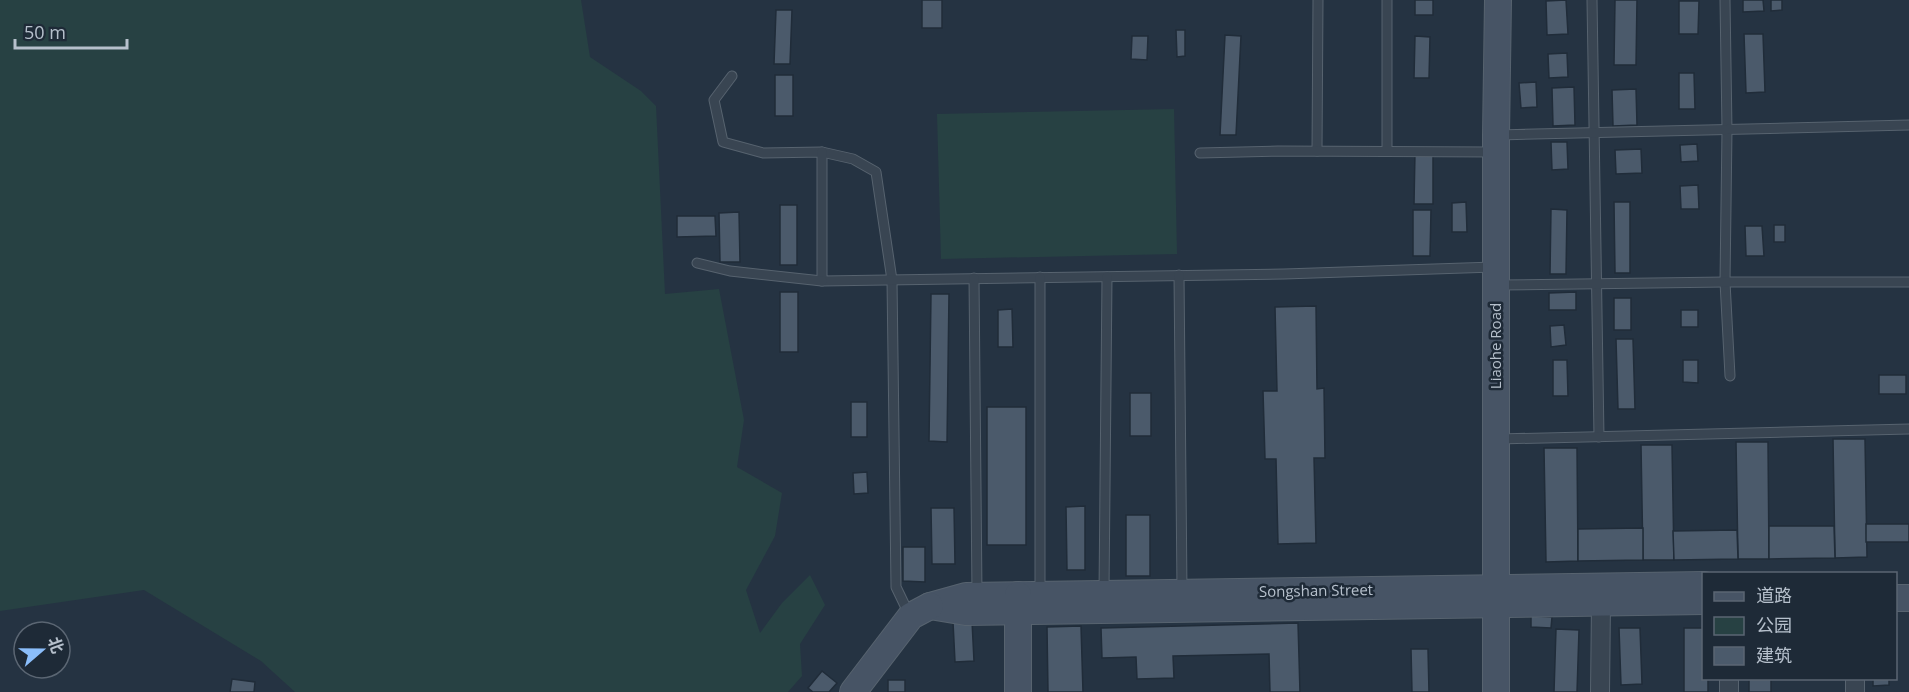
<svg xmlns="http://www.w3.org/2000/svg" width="1909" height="692" viewBox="0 0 1909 692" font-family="'Open Sans','Noto Sans SC',sans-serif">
<rect width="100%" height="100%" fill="#253342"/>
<g fill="#274143">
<path d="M0,0h581l9,57 51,34 15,15 9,188 54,-5 25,131 -7,47 45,26 -7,43 -29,54 14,43 22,-30 28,-28 15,30 -25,39 2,32 -14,16h-493l-34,-31 -117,-71 -144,21z"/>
<path d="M1174,109l3,145 -236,5 -4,-145z"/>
</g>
<g fill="#4b5a6b" stroke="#202c39" stroke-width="1.5">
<rect x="922" y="0" width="20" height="28"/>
<rect x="1415" y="0" width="18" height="15"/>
<path d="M1566,0l2,34 -21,1 -1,-34z"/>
<path d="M1615,0h22l-1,65h-22z"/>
<path d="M1743,0h20l1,11 -21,1z"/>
<path d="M1771,0h11v10l-11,1z"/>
<path d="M1679,1h20l-1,33h-19z"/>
<path d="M776,10h16l-2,54h-16z"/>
<path d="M1176,30h9v26l-8,1z"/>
<path d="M1744,34h19l2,58 -19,1z"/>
<path d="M1225,35l16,1 -5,99h-16z"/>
<path d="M1132,36h16l-1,24 -16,-1z"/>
<path d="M1415,36l15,1 -1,41h-15z"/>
<path d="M1567,53l1,24 -19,1 -1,-24z"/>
<path d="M1679,73h15l1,36h-16z"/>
<rect x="775" y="75" width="18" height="41"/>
<path d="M1536,82l1,25 -16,1 -2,-25z"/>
<path d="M1574,87l1,38 -22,1 -1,-38z"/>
<path d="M1636,89l1,36 -24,1 -1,-36z"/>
<path d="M1551,142h16l1,27 -16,1z"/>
<path d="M1697,144l1,17 -17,1 -1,-17z"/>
<path d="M1641,149l1,24 -26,1 -1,-24z"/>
<path d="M1415,152l18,1v51h-19z"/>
<path d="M1698,185l1,24h-18l-1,-23z"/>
<path d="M1466,202l1,30h-15v-29z"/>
<path d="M1614,202h16v71h-15z"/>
<rect x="780" y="205" width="17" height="60"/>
<path d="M1551,209l16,1 -1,64h-16z"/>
<path d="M1413,210h18l-1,46h-17z"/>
<path d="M739,212l1,50h-20l-1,-49z"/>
<path d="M677,216h38l1,20 -39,1z"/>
<rect x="1774" y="225" width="11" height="17"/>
<path d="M1745,226h17l2,30h-18z"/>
<rect x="780" y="292" width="18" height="60"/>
<path d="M1576,292v18h-27v-17z"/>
<path d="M931,294h18l-2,148 -18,-1z"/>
<rect x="1614" y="298" width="17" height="32"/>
<path d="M1316,306l1,83 7,-1 1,70h-11l2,85 -38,1 -2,-85h-11l-2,-68h14l-2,-84z"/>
<path d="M1012,309l1,38h-15v-37z"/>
<rect x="1681" y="310" width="17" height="17"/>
<path d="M1564,325l2,20 -15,2 -1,-21z"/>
<path d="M1616,339h17l2,70h-17z"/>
<path d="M1553,360h14l1,36h-15z"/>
<path d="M1683,360h15v23l-15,-1z"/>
<rect x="1879" y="375" width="27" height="19"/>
<rect x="1130" y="393" width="21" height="43"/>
<rect x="851" y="402" width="16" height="35"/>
<rect x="987" y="407" width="39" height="138"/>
<path d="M1833,439h32l2,118 -32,1z"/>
<path d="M1736,442h32l1,117h-31z"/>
<path d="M1641,445h31l2,115h-31z"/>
<path d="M1544,448h33l1,113 -32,1z"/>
<path d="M867,472l1,21 -14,1 -1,-21z"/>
<path d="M1085,506v64h-18l-1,-63z"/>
<path d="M931,508h23l1,56h-23z"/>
<rect x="1126" y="515" width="24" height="61"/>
<rect x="1866" y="524" width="43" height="18"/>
<path d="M1769,526h65l1,32 -66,1z"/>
<path d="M1643,528v32l-65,1v-32z"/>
<path d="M1737,530l1,29 -64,1 -1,-29z"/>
<path d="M903,547h22v35l-22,-1z"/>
<path d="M1531,616l21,1 -1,11 -20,-1z"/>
<path d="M972,621l2,40 -19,1 -2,-40z"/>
<path d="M1298,623l2,69h-30l-1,-38 -96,2 1,22 -37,1 -1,-22 -34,1 -1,-30z"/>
<path d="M1081,626l2,66h-35l-1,-65z"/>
<path d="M1619,628h21l2,56 -21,1z"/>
<path d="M1684,628h20v50h4v14h-24z"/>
<path d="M1556,629l23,1 -2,62h-23z"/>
<path d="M1411,649h17l1,43h-17z"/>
<path d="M822,671l15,12 -8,9h-16l-5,-4z"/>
<rect x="1749" y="678" width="22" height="14"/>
<path d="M1873,678h16v7l-16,1z"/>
<path d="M232,679l23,3 -1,10h-24z"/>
<rect x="888" y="680" width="17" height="12"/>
</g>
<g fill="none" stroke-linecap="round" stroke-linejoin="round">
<g stroke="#57636f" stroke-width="11">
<g id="lane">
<path d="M1592,0l7,437"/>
<path d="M1725,0l2,130 -2,152 5,94"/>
<path d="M732,76l-18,24 9,42 40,11 59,-1 31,7 23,13 16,108 4,307 13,27"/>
<path d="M1498,135l411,-10"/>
<path d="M1317,151l1,-151"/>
<path d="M1387,151v-151"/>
<path d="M822,152v129l462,-7 210,-7"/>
<path d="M1200,153l78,-2 216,1"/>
<path d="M697,263l33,8 92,10"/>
<path d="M1179,275l3,315"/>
<path d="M1040,277v316"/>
<path d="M974,278l3,316"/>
<path d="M1499,285l226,-3h184"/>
<path d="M1499,439l410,-10"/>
<path d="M1104,592l3,-315"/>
</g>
</g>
<g stroke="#57636f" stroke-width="20">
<g id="street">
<path d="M1729,678v14"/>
<path d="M1600,692l1,-89"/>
<path d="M1855,692v-14"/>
</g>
</g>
<g stroke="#57636f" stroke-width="28">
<g id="secondary">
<path d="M1704,585l-738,11 -36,10 36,6 738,-11"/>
<path d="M1896,598h13"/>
<path d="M853,692l58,-76 19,-10"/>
<path d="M1018,692v-97"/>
<path d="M1496,692v-557l2,-135"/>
</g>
</g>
<use href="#lane" stroke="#394552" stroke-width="9"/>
<use href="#street" stroke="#394552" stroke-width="18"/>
<use href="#secondary" stroke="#475465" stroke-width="26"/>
</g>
<g text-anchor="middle" stroke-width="5" stroke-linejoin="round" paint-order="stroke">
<g font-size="15" fill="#b6c0cc" stroke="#1e2a37">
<text transform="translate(1496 346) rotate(-90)" y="5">Liaohe Road</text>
<text transform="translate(1316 591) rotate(-1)" y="5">Songshan Street</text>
</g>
</g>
<rect x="1702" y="572" width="195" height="108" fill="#1e2a37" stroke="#5b6673" stroke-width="1.5"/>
<rect x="1714" y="592" width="30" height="9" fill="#475465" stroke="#5b6673" stroke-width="1.5"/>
<text x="1756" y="602" font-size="18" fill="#b6c0cc">道路</text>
<rect x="1714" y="617" width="30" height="18" fill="#274143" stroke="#5b6673" stroke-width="1.5"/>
<text x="1756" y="632" font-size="18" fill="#b6c0cc">公园</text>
<rect x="1714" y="647" width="30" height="18" fill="#4b5a6b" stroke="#5b6673" stroke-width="1.5"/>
<text x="1756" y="662" font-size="18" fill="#b6c0cc">建筑</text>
<g transform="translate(42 650) rotate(70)"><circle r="28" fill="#1e2a37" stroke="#5b6673" stroke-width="1.5"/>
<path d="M0-4.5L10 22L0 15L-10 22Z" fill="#8bbefb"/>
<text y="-9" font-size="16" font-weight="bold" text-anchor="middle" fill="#b6c0cc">北</text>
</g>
<path d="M15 39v9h112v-9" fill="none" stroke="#b6c0cc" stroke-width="3"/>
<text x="24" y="39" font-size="18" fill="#b6c0cc" stroke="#1e2a37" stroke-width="4.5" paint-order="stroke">50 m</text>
</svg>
